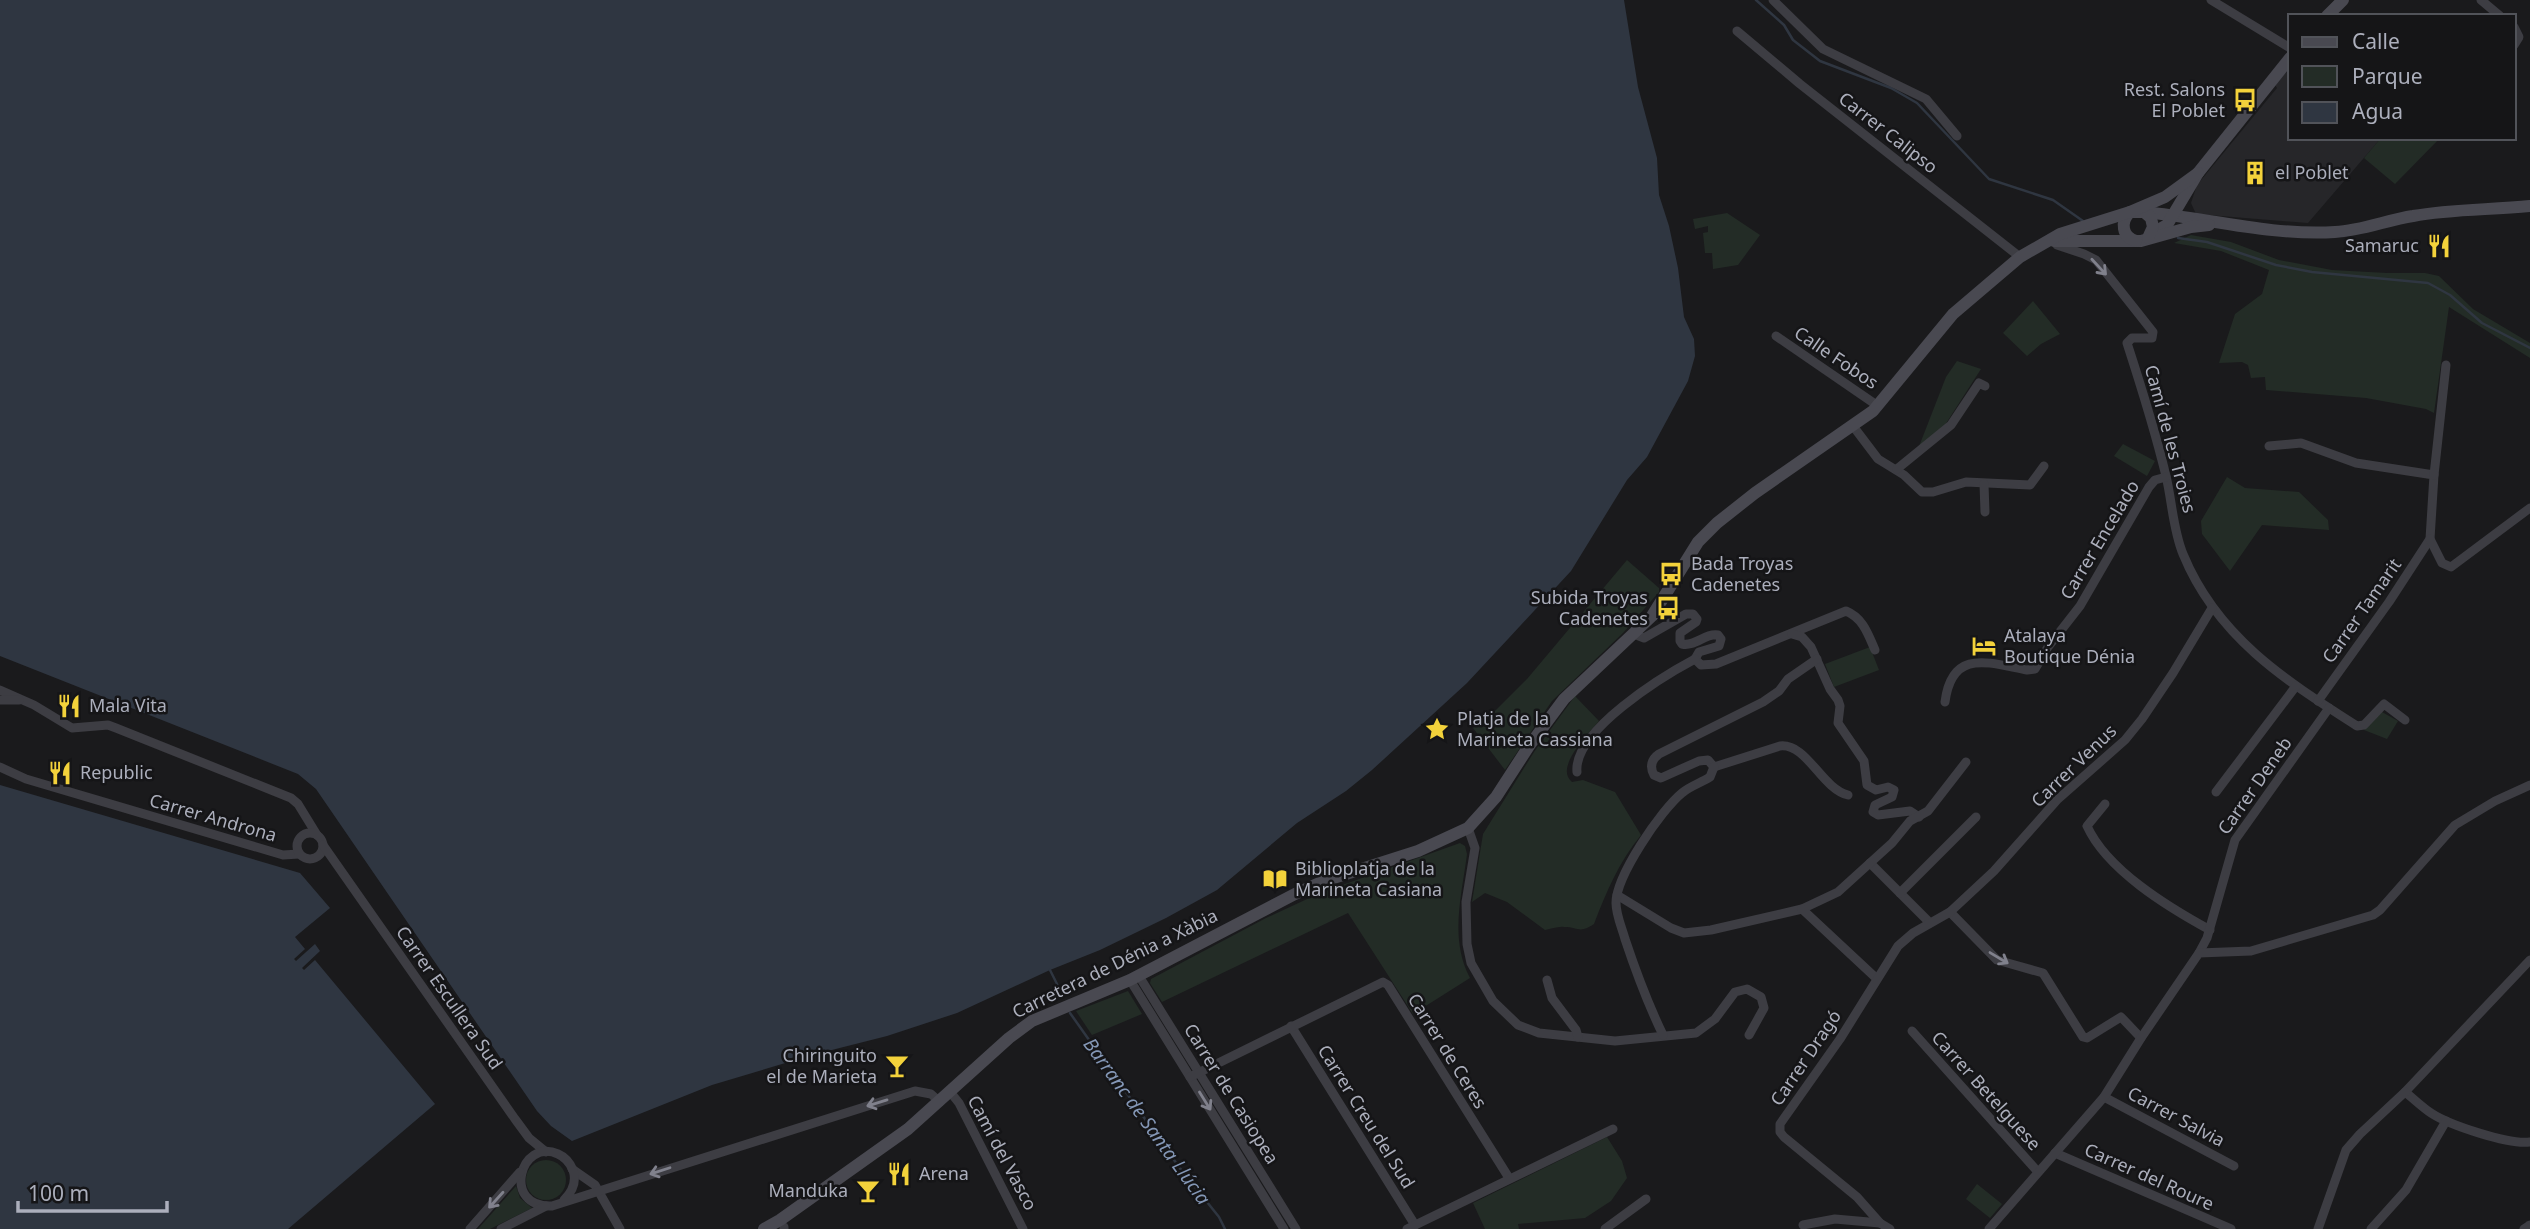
<svg xmlns="http://www.w3.org/2000/svg" width="2530" height="1229" viewBox="0 0 2530 1229" font-family="'Noto Sans',sans-serif">
<rect width="100%" height="100%" fill="#1a1a1c"/>
<path fill="#262629" d="M2290,68v70h91l-73,85 -112,-9 -5,-11 6,-18 80,-97 -2,-3z"/>
<g fill="#232c26">
<path d="M2381,138h59l-45,46 -31,-26z"/>
<path d="M1727,213l33,22 -22,30 -25,4 -1,-16h-7l-2,-20 5,-1v-6l-13,3 -2,-10z"/>
<path d="M2191,235l40,7 48,18 53,10 55,3h38l14,3 34,33 57,34v15l-81,-51 -15,106 -8,-4 -60,-11 -100,-8 -1,-13 -14,1 -3,-13 -6,-3 -23,1 16,-49 27,-20 7,-24 -48,-19 -47,-8z"/>
<path d="M2033,301l27,33 -19,10 -14,12 -24,-23z"/>
<path d="M1957,361l24,8 -36,56 -27,24 28,-72z"/>
<path d="M2123,444l32,17 -8,15 -33,-20z"/>
<path d="M2227,477l18,11 54,4 29,28 1,10 -67,-5 -32,46 -28,-37 -1,-13z"/>
<path d="M1627,560l32,28v4l-36,41 -71,68 -47,69 -32,-42 20,-15 34,-34z"/>
<path d="M1870,647l9,23 -45,17 -9,-23z"/>
<path d="M1575,696l24,25c-11,13 -45,47 -27,61l11,-2 32,12 26,43c-22,27 -35,57 -47,89 -15,10 -15,3 -30,3 -5,-1 -13,2 -19,3l-38,-28 -22,-9 -13,9 11,-68 51,-82z"/>
<path d="M2382,712l16,9 -11,18 -23,-9z"/>
<path d="M1460,843l5,3 2,8c-5,41 -18,84 3,124l-57,36 -65,-101 -186,89 -12,-19 1,-4 115,-61 54,-25z"/>
<path d="M1128,991l14,23 -50,21 -16,-24z"/>
<path d="M1607,1137l15,24 5,17 -16,23 -26,17 -67,6 1,5h-34l-12,-26z"/>
<circle cx="546" cy="1180" r="20"/>
<path d="M1977,1184l25,20 -12,14 -24,-19z"/>
<path d="M516,1186l4,12 12,10 -42,21h-12z"/>
</g>
<g fill="#2f3641">
<path d="M0,0h1624l14,87 19,71 2,37 10,31 9,42 6,49 10,22 1,17 -7,25 -41,76 -20,23 -56,91 -63,68 -41,44 -95,87 -26,21 -49,32 -80,67 -51,28 -66,32 -50,20 -93,43 -70,23 -75,19 -100,30 -140,56 -21,-15 -14,-15 -221,-322 -18,-15 -298,-118z"/>
<path d="M0,785l300,88 30,35 -35,29 10,12 -11,10 2,2 19,-17 5,7 -18,17 2,2 11,-10 120,144 -147,125h-288z"/>
</g>
<g fill="none" stroke-linecap="round" stroke-linejoin="round">
<g stroke="#2f3641" stroke-width="2.5">
<path d="M1756,0l28,25 9,15 27,21 71,27 26,15 72,76 64,21 30,21"/>
<path d="M2178,238l29,4 69,23 36,7 116,11 22,12 32,28 48,25"/>
<path d="M1050,970l8,16"/>
<path d="M1070,1013l109,154 40,50 6,12"/>
</g>
<g stroke="#3d3d43" stroke-width="9">
<path d="M1773,0l50,49 103,50 31,37"/>
<path d="M2211,0l79,48"/>
<path d="M2481,0l19,16"/>
<path d="M2514,27l5,10 -5,8"/>
<path d="M1737,31l63,53 220,173"/>
<path d="M2057,245l27,9 12,6 57,72 -1,6h-20l-5,5c14,43 28,88 39,133 6,25 7,54 17,78 34,83 102,126 174,172l7,-1 20,-21 21,16"/>
<path d="M1776,336l102,70"/>
<path d="M1853,426l25,33 26,16 18,17h11l33,-10 64,3 14,-19"/>
<path d="M2269,446l32,-3 55,20 78,12 -4,64 -41,63 -71,99"/>
<path d="M1897,469l54,-44 28,-42 6,3"/>
<path d="M2434,475l12,-110"/>
<path d="M1984,484l1,28"/>
<path d="M2430,539l12,24 9,4 79,-59"/>
<path d="M1634,634l10,4 42,-24h7l4,5 -1,3 -16,11v8l2,3c13,3 23,-11 36,-9l3,4 -2,7 -20,6 -4,7 6,6 15,-1 130,-53c17,7 22,23 29,39"/>
<path d="M1792,634l10,3 9,10 19,42 8,11 2,6 -2,17 26,38 3,24 9,5 12,-3 6,3 -2,7 -17,8 -2,7 5,3 32,-4 9,6"/>
<path d="M1817,659l-29,20 -9,12 -16,11 -104,52c-7,5 -10,12 -5,21l7,3 38,-17 9,-1 6,7 66,-21c27,-3 41,42 68,49"/>
<path d="M0,690l34,15 38,23 36,-3 8,3 175,70 7,6 19,31"/>
<path d="M0,700h19"/>
<path d="M1945,702c7,-54 44,-39 82,-32l8,-1 13,-22 32,-41 69,-119 6,-7 11,-3"/>
<path d="M0,767l26,12 257,76 16,-1"/>
<path d="M1577,772c-4,-41 86,-96 118,-113"/>
<path d="M2216,792l80,-106"/>
<path d="M2105,804l-18,22c20,44 81,81 123,104"/>
<path d="M1468,828l7,20 -9,54 1,42 4,19 22,38 25,24 21,8 76,8 81,-8 19,-14 20,-27 12,-3 14,8 3,11 -15,27"/>
<circle cx="310" cy="846" r="13"/>
<path d="M323,845l192,274 14,19 17,14"/>
<path d="M1870,863l60,60"/>
<path d="M1900,893l76,-76"/>
<path d="M1617,895l54,33 13,5 27,-3 91,-21 36,-17 54,-49 18,-22 18,-10 38,-49"/>
<path d="M1802,909l74,69"/>
<path d="M1950,912l47,48 46,13 40,64 4,1 34,-21 20,21"/>
<path d="M2199,953l8,-15 28,-98 94,-132"/>
<path d="M2530,960l-125,132c9,7 17,15 26,21 18,12 78,32 99,29"/>
<path d="M1139,976l157,253"/>
<path d="M1130,980l154,249"/>
<path d="M1547,980l5,18 24,32 2,7"/>
<path d="M1291,1026l124,199"/>
<path d="M1912,1031l126,141"/>
<path d="M1663,1035c-15,-31 -27,-63 -38,-96 -3,-11 -9,-24 -9,-36 0,-27 45,-93 66,-110 8,-7 19,-10 28,-16l4,-10"/>
<path d="M1190,1077l193,-95 5,3 121,193"/>
<path d="M951,1093l8,10 64,126"/>
<path d="M2104,1097l130,69"/>
<path d="M2055,1153l176,76"/>
<path d="M572,1169l23,16 25,44"/>
<path d="M564,1200c8,-8 13,-18 9,-30 -3,-7 -8,-13 -15,-16 -38,-17 -57,54 -6,52l363,-115 16,3 9,8"/>
<path d="M1803,1225l32,-6 45,4"/>
<path d="M784,1227v2"/>
<path d="M470,1229l50,-57"/>
<path d="M501,1229l45,-23"/>
<path d="M1407,1229l206,-100"/>
<path d="M1605,1229l41,-30"/>
<path d="M1890,1229l-10,-6 -23,-26 -73,-60 -4,-5v-8l60,-85 58,-93 15,-13 37,-21 44,-41 63,-71 68,-60 17,-21 31,-46 39,-65"/>
<path d="M1989,1229l115,-132 37,-59 58,-85 52,-2 122,-36 7,-5 75,-85 40,-24 35,-16"/>
<path d="M2318,1229l28,-79 14,-16 45,-42"/>
<path d="M2371,1229l35,-39 40,-69"/>
<path d="M2524,1229l6,-4"/>
</g>
<g stroke="#494951" stroke-width="12">
<path d="M2327,16l16,-16"/>
<path d="M2144,212c63,6 127,24 191,20 26,-1 52,-12 78,-16 38,-7 78,-6 117,-10"/>
<path d="M2151,234l16,-9 31,-52 92,-115"/>
<path d="M2054,241h87l50,-14 18,-2"/>
<path d="M2136,241c-14,-4 -16,-19 -6,-29h14l7,6 2,9 -5,11"/>
<path d="M764,1229l16,-9 128,-91 101,-91 23,-17 98,-41 165,-86 29,-13 94,-30 50,-23 28,-31 33,-51 35,-47 88,-83 46,-74 19,-19 38,-30 118,-82 80,-97 67,-57 40,-23 70,-22 35,-15 33,-24"/>
</g>
</g>
<defs><path id="oneway-shaft" d="M-6 0H5M1.5-3L5.5 0L1.5 3" fill="none" stroke-width="1.6" stroke-linecap="round" stroke-linejoin="round" transform="scale(1.75)"/></defs>
<g stroke="#80818c">
<use href="#oneway-shaft" transform="translate(2099 267) rotate(47)"/>
<use href="#oneway-shaft" transform="translate(1999 958) rotate(31)"/>
<use href="#oneway-shaft" transform="translate(1205 1101) rotate(58)"/>
<use href="#oneway-shaft" transform="translate(877 1103) rotate(163)"/>
<use href="#oneway-shaft" transform="translate(660 1171) rotate(162)"/>
<use href="#oneway-shaft" transform="translate(496 1200) rotate(132)"/>
</g>
<defs>
<g id="bus-bare" transform="scale(1.89)"><path d="M-5-6H5V4H4V6H2V4H-2V6H-4V4H-5ZM-3.5-4V0h7V-4ZM-3.5 1.2v1.5H-2V1.2ZM2 1.2v1.5H3.5V1.2Z" fill="#f3d23b" stroke="#151517" stroke-width="2.5" paint-order="stroke"/></g>
<g id="building-bare" transform="scale(1.89)"><path d="M-4-6H4V6H1V3H-1V6H-4ZM-2.5-4.3h1.7v1.8h-1.7ZM.8-4.3h1.7v1.8H.8ZM-2.5-1h1.7V.8h-1.7ZM.8-1h1.7V.8H.8Z" fill="#f3d23b" stroke="#151517" stroke-width="2.5" paint-order="stroke"/></g>
<g id="restaurant-bare" transform="scale(1.89)"><path d="M-5-6h1v4h1v-4h1v4h1v-4h1v5L-1.5 .5V6h-2V.5L-5-1ZM5-6V6H3V1.5H1.5Q1.5-4 5-6Z" fill="#f3d23b" stroke="#151517" stroke-width="2.5" paint-order="stroke"/></g>
<g id="hotel-bare" transform="scale(1.89)"><path d="M-6-4.5h1.5V1H6V5H4.5V3h-9V5H-6ZM-4 0a1.8 1.8 0 1 1 3.6 0ZM.5 0V-2.5h3Q6-2.5 6 0Z" fill="#f3d23b" stroke="#151517" stroke-width="2.5" paint-order="stroke"/></g>
<g id="sight-bare" transform="scale(1.89)"><path d="M0-6L1.8-2.2L6-1.7L2.9 1.2L3.7 5.4L0 3.3L-3.7 5.4L-2.9 1.2L-6-1.7L-1.8-2.2Z" fill="#f3d23b" stroke="#151517" stroke-width="2.5" paint-order="stroke"/></g>
<g id="library-bare" transform="scale(1.89)"><path d="M-6-4Q-3-5.5-.7-3.5V5Q-3 3-6 4ZM6-4Q3-5.5 .7-3.5V5Q3 3 6 4Z" fill="#f3d23b" stroke="#151517" stroke-width="2.5" paint-order="stroke"/></g>
<g id="bar-bare" transform="scale(1.89)"><path d="M-6-5H6L.8 .8V4.5H3.5V6h-7V4.5H-.8V.8Z" fill="#f3d23b" stroke="#151517" stroke-width="2.5" paint-order="stroke"/></g>
</defs>
<g fill-rule="evenodd">
<use href="#bus-bare" x="2245" y="100"/>
<use href="#building-bare" x="2255" y="173"/>
<use href="#restaurant-bare" x="2439" y="246"/>
<use href="#bus-bare" x="1671" y="574"/>
<use href="#bus-bare" x="1668" y="608"/>
<use href="#hotel-bare" x="1984" y="646"/>
<use href="#restaurant-bare" x="69" y="706"/>
<use href="#sight-bare" x="1437" y="729"/>
<use href="#restaurant-bare" x="60" y="773"/>
<use href="#library-bare" x="1275" y="879"/>
<use href="#bar-bare" x="897" y="1066"/>
<use href="#restaurant-bare" x="899" y="1174"/>
<use href="#bar-bare" x="868" y="1191"/>
</g>
<g text-anchor="middle" stroke-width="5" stroke-linejoin="round" paint-order="stroke">
<g font-size="18" fill="#acafbc" stroke="#151517" text-anchor="start">
<text x="2225" y="96" text-anchor="end">Rest. Salons<tspan x="2225" dy="21">El Poblet</tspan></text>
<text x="2275" y="179">el Poblet</text>
<text x="2419" y="252" text-anchor="end">Samaruc</text>
<text x="1691" y="570">Bada Troyas<tspan x="1691" dy="21">Cadenetes</tspan></text>
<text x="1648" y="604" text-anchor="end">Subida Troyas<tspan x="1648" dy="21">Cadenetes</tspan></text>
<text x="2004" y="642">Atalaya<tspan x="2004" dy="21">Boutique Dénia</tspan></text>
<text x="89" y="712">Mala Vita</text>
<text x="1457" y="725">Platja de la<tspan x="1457" dy="21">Marineta Cassiana</tspan></text>
<text x="80" y="779">Republic</text>
<text x="1295" y="875">Biblioplatja de la<tspan x="1295" dy="21">Marineta Casiana</tspan></text>
<text x="877" y="1062" text-anchor="end">Chiringuito<tspan x="877" dy="21">el de Marieta</tspan></text>
<text x="919" y="1180">Arena</text>
<text x="848" y="1197" text-anchor="end">Manduka</text>
</g>
<g font-size="18" fill="#acafbc" stroke="#151517">
<text transform="translate(1888 133) rotate(38)" y="6">Carrer Calipso</text>
<text transform="translate(1836 358) rotate(34)" y="6">Calle Fobos</text>
<text transform="translate(2170 439) rotate(75)" y="6">Camí de les Troies</text>
<text transform="translate(2100 540) rotate(-59)" y="6">Carrer Encelado</text>
<text transform="translate(2362 611) rotate(-55)" y="6">Carrer Tamarit</text>
<text transform="translate(2074 766) rotate(-44)" y="6">Carrer Venus</text>
<text transform="translate(2255 786) rotate(-55)" y="6">Carrer Deneb</text>
<text transform="translate(213 818) rotate(16)" y="6">Carrer Androna</text>
<text transform="translate(1115 964) rotate(-26)" y="6">Carretera de Dénia a Xàbia</text>
<text transform="translate(449 998) rotate(55)" y="6">Carrer Escullera Sud</text>
<text transform="translate(1447 1051) rotate(58)" y="6">Carrer de Ceres</text>
<text transform="translate(1806 1058) rotate(-56)" y="6">Carrer Dragó</text>
<text transform="translate(1986 1091) rotate(48)" y="6">Carrer Betelguese</text>
<text transform="translate(1231 1094) rotate(58)" y="6">Carrer de Casiopea</text>
<text transform="translate(1366 1117) rotate(58)" y="6">Carrer Creu del Sud</text>
<text transform="translate(2176 1117) rotate(28)" y="6">Carrer Salvia</text>
<text transform="translate(1002 1153) rotate(62)" y="6">Camí del Vasco</text>
<text transform="translate(2149 1177) rotate(24)" y="6">Carrer del Roure</text>
</g>
<g font-size="19" font-style="italic" fill="#8497b6" stroke="#151517">
<text transform="translate(1147 1121) rotate(54)" y="7">Barranc de Santa Llúcia</text>
</g>
</g>
<rect x="2288" y="14" width="228" height="126" fill="#151517" stroke="#515359" stroke-width="2"/>
<rect x="2302" y="37" width="35" height="10" fill="#494951" stroke="#515359" stroke-width="2"/>
<text x="2352" y="49" font-size="21" fill="#acafbc">Calle</text>
<rect x="2302" y="66" width="35" height="21" fill="#232c26" stroke="#515359" stroke-width="2"/>
<text x="2352" y="84" font-size="21" fill="#acafbc">Parque</text>
<rect x="2302" y="102" width="35" height="21" fill="#2f3641" stroke="#515359" stroke-width="2"/>
<text x="2352" y="119" font-size="21" fill="#acafbc">Agua</text>
<path d="M18 1201v10h149v-10" fill="none" stroke="#acafbc" stroke-width="3.5"/>
<text x="28" y="1201" font-size="21" fill="#acafbc" stroke="#151517" stroke-width="5" paint-order="stroke">100 m</text>
</svg>
